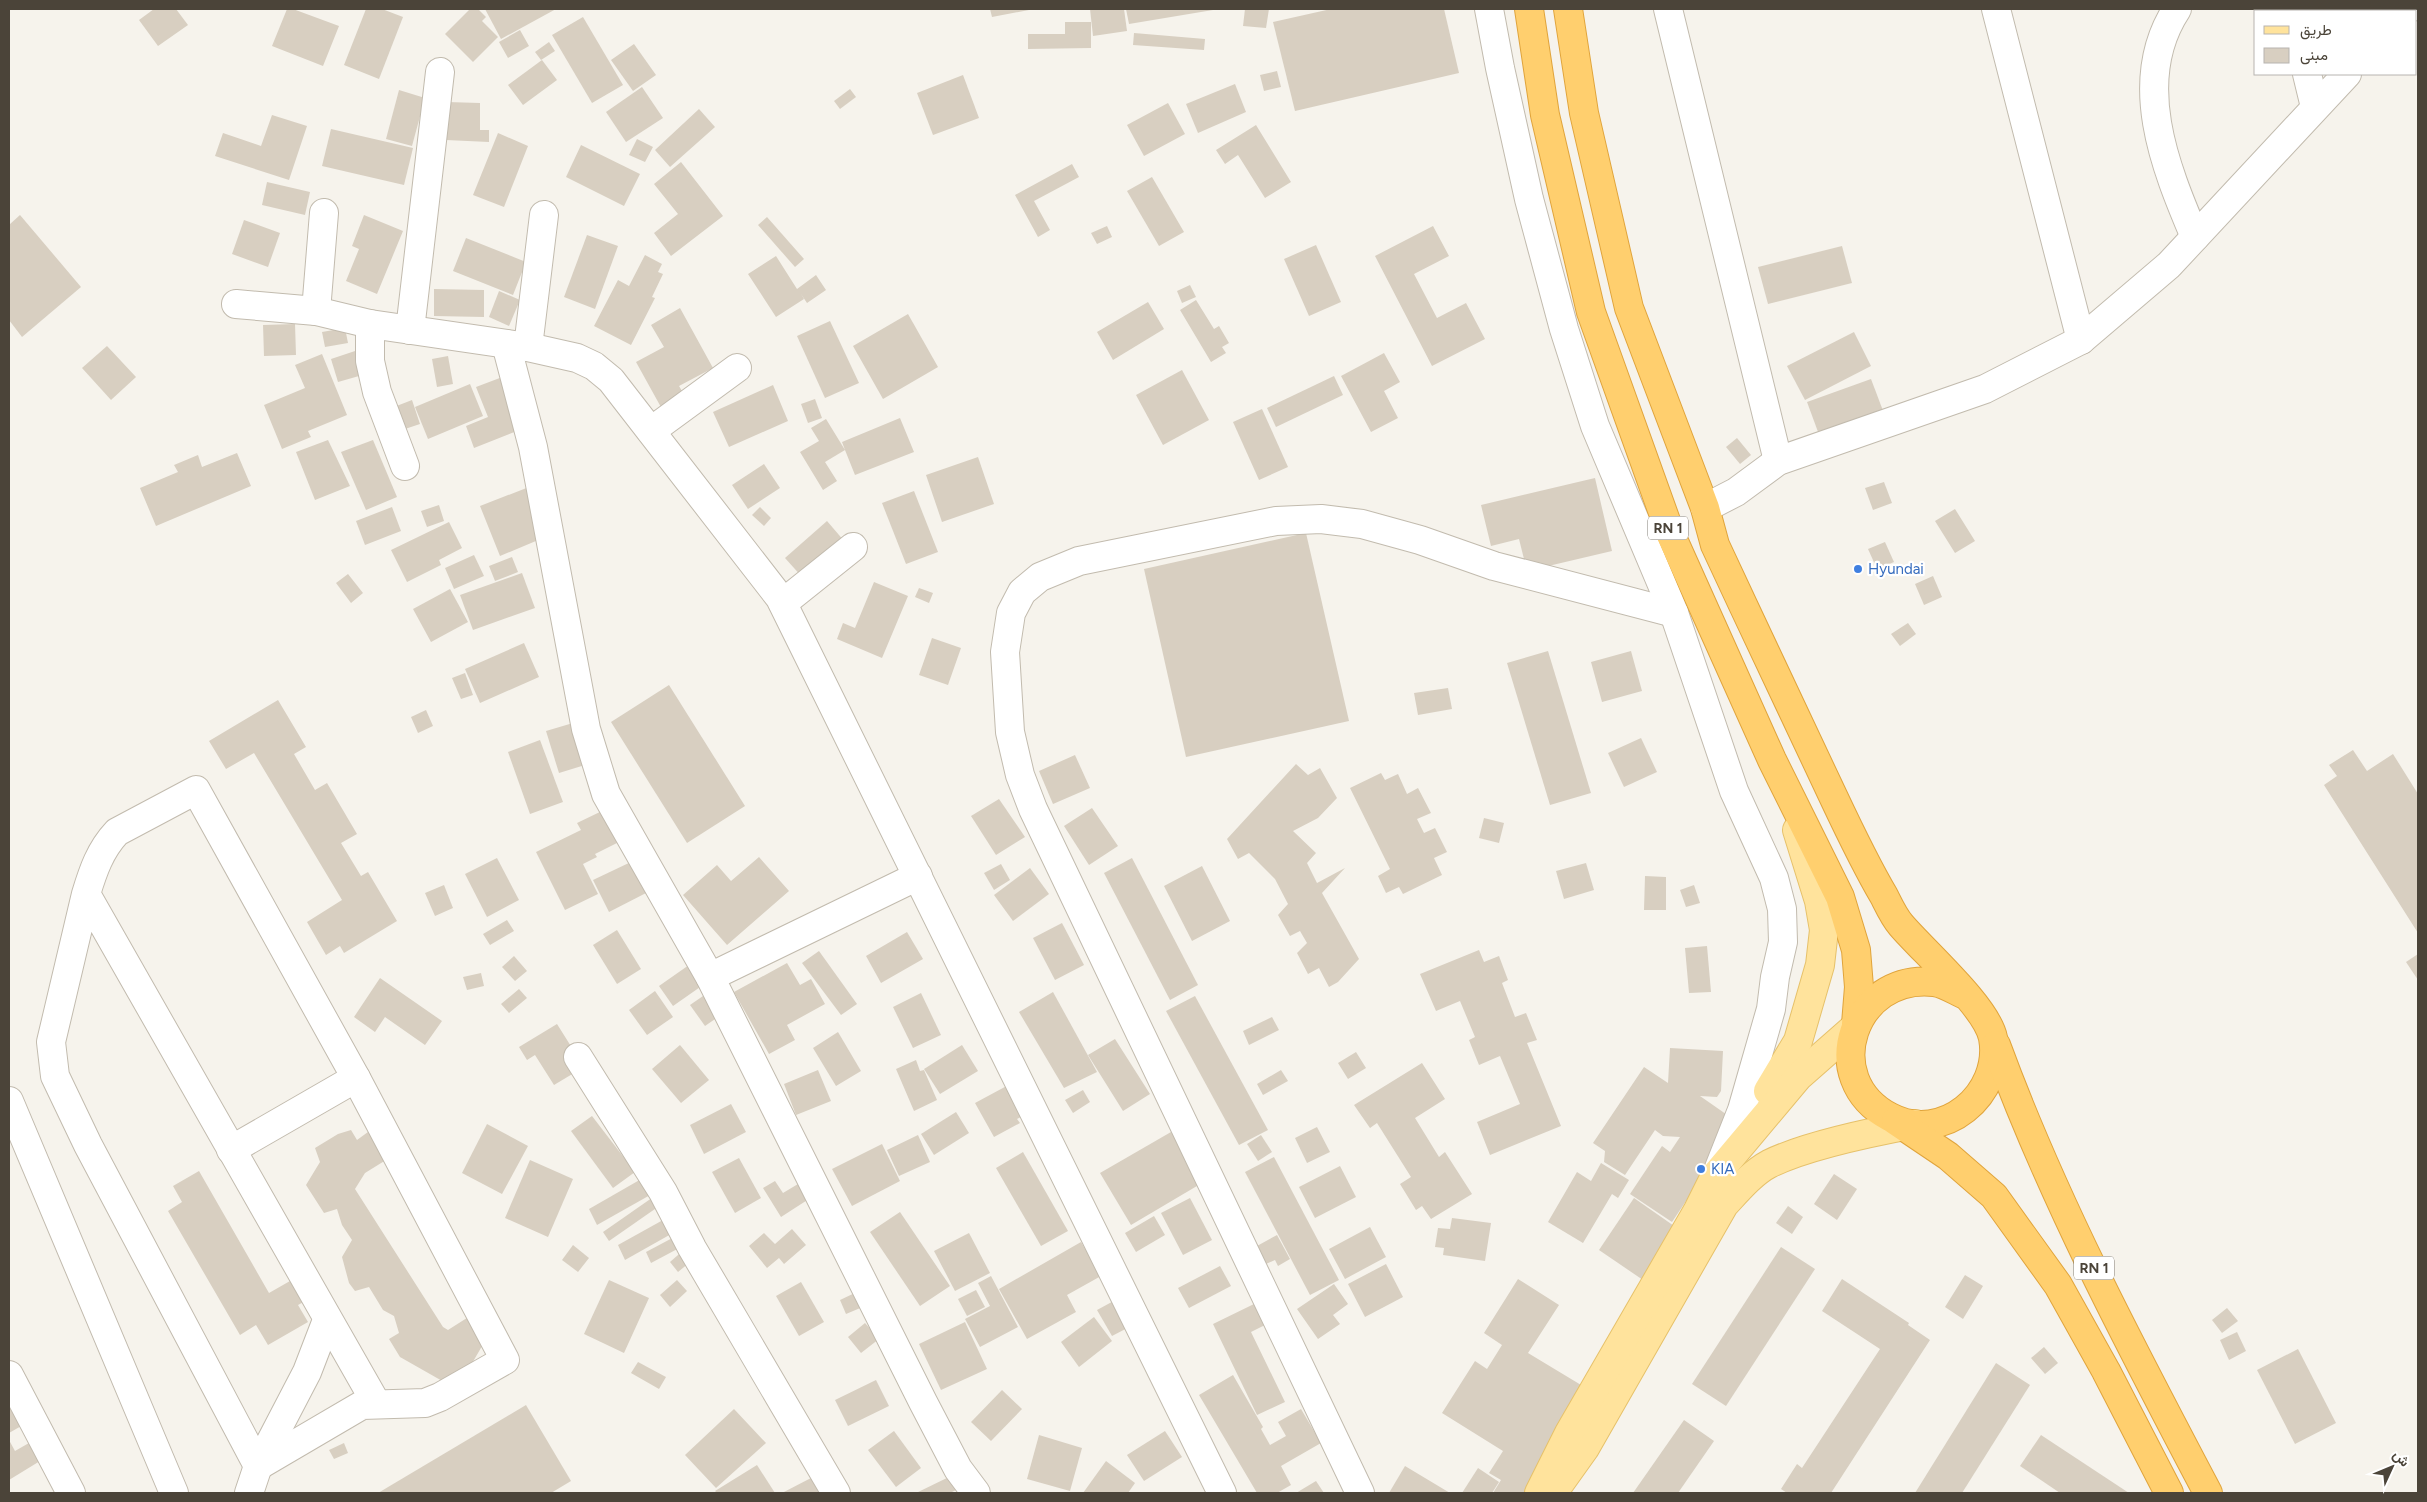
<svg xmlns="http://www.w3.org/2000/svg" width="2427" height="1502" viewBox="0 0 2427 1502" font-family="Figtree,Vazirmatn,sans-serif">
<rect width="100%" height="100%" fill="#f6f3ec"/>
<g fill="#d8cfc1">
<path d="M154,9h22l12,16 -30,21 -19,-26z"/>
<path d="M287,9h6l46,17 -16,40 -51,-20z"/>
<path d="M366,9h16l21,8 -24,62 -35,-14z"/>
<path d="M470,9h8l8,8 -4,4 16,16 -25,25 -28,-28z"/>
<path d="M485,9h71l-55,30z"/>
<path d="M990,9h38l1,1 -37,7z"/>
<path d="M1090,9h34l3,22 -34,5z"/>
<path d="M1126,9h87v1l-84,14z"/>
<path d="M1245,9h24l-3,19 -23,-2z"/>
<path d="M1331,9h113l15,64 -164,38 -22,-89z"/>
<path d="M583,17l40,68 -31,18 -40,-68z"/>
<path d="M1065,22h26v26l-63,1v-15h37z"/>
<path d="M520,30l9,16 -21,12 -9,-16z"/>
<path d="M1134,33l71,6 -1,11 -71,-5z"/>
<path d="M549,42l6,9 -14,9 -6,-8z"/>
<path d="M634,44l22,31 -23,16 -22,-31z"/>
<path d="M542,60l15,20 -34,25 -15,-20z"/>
<path d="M1277,71l4,16 -17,4 -4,-16z"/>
<path d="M963,75l16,43 -46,17 -16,-42z"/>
<path d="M1235,84l11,28 -48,21 -12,-29z"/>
<path d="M642,87l21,31 -37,24 -20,-30z"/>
<path d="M850,89l6,8 -16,12 -6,-8z"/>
<path d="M399,90l26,8 -13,48 -26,-7z"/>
<path d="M447,102l33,1v27h9v12l-43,-2z"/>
<path d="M1168,103l17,31 -41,22 -17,-31z"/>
<path d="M699,109l16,18 -45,40 -15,-17z"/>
<path d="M272,115l35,11 -18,54 -74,-24 8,-23 38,13z"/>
<path d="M1256,125l35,57 -26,16 -27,-43 -13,9 -9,-14z"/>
<path d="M331,129l82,19 -9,37 -82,-19z"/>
<path d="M498,133l30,13 -24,61 -31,-12z"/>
<path d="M637,139l16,8 -8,15 -16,-7z"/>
<path d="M581,145l59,29 -16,32 -58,-29z"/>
<path d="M681,162l42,54 -52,40 -17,-23 24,-19 -24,-30z"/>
<path d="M1072,164l7,13 -45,24 16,29 -12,7 -23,-42z"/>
<path d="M1152,177l32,55 -25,14 -32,-55z"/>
<path d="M267,182l43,10 -5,23 -43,-10z"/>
<path d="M20,215l61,72 -59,50 -13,-17v-95z"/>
<path d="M364,215l39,16 -26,63 -31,-13 13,-32 -7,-3z"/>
<path d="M767,217l37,42 -9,8 -37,-42z"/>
<path d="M244,220l36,13 -12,34 -36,-13z"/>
<path d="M1107,226l5,11 -15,7 -6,-11z"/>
<path d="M1433,226l16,30 -35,18 23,44 29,-15 19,36 -53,27 -57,-110z"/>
<path d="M587,235l31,11 -23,63 -31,-12z"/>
<path d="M466,238l60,24 -13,33 -60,-24z"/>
<path d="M1316,245l25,57 -32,14 -25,-57z"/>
<path d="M1842,246l10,37 -84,21 -10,-37z"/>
<path d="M645,255l17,9 -4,8 5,2 -11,23 3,1 -24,47 -37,-19 24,-46 11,6z"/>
<path d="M776,256l21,33 19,-14 10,15 -19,13 -6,-9 3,5 -28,18 -28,-43z"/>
<path d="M1190,285l6,12 -14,6 -5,-12z"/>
<path d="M434,289l50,1v27l-50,-1z"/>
<path d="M499,291l21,9 -11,26 -20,-9z"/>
<path d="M1196,300l18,29 5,-3 10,17 -7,4 4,6 -15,9 -31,-52z"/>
<path d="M1148,302l16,27 -51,31 -16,-28z"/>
<path d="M680,308l33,60 -34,18 6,10 -23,13 -26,-47 28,-15 -13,-22z"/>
<path d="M908,314l30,53 -55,32 -30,-53z"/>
<path d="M830,321l29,62 -34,15 -28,-62z"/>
<path d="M295,324l1,31 -32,1 -1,-31z"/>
<path d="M345,328l3,15 -23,4 -3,-15z"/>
<path d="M1854,332l17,34 -66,34 -18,-34z"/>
<path d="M107,346l29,31 -25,23 -29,-32z"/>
<path d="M358,350l8,24 -28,8 -7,-23z"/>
<path d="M1384,353l16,29 -16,9 14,27 -27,14 -30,-56z"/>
<path d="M322,354l25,61 -39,16 3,6 -29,12 -18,-44 41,-17 -10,-23z"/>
<path d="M448,356l5,28 -16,3 -5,-28z"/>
<path d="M1182,370l27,50 -46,25 -27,-50z"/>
<path d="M505,376l17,53 -48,19 -8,-22 22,-9 -12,-30z"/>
<path d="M1334,376l9,19 -67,32 -9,-19z"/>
<path d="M1871,379l14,37 -64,24 -14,-38z"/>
<path d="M470,384l13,32 -55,23 -13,-32z"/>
<path d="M773,385l15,36 -59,26 -16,-35z"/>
<path d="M815,399l7,19 -14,5 -7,-19z"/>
<path d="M412,400l8,24 -18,6 -8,-23z"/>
<path d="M1262,409l26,58 -29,13 -26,-58z"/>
<path d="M900,418l14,34 -59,23 -10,-25 -20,12 12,19 -14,9 -23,-38 19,-11 -8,-13 15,-9 19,31 -3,-8z"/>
<path d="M1737,438l14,17 -11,9 -14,-17z"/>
<path d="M328,440l22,46 -35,14 -19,-48z"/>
<path d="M373,440l24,57 -31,13 -25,-58z"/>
<path d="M237,453l14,33 -95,40 -16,-38 38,-16 -4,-7 24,-10 4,12z"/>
<path d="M978,457l16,47 -52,18 -16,-47z"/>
<path d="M764,464l16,24 -32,21 -16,-24z"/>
<path d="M1595,478l17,73 -85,20 -8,-32 -28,7 -10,-41z"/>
<path d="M1884,482l8,21 -19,7 -8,-22z"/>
<path d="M529,487l14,51 -43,18 -20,-50z"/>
<path d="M914,491l24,61 -32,12 -24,-61z"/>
<path d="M439,505l5,16 -17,6 -6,-16z"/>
<path d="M392,507l9,24 -36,14 -9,-24z"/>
<path d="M760,507l11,11 -7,8 -12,-11z"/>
<path d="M1955,509l20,32 -20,12 -20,-32z"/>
<path d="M827,521l18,21 -42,36 -18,-20z"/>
<path d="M449,522l13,26 -23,12 2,5 -34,17 -16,-32z"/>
<path d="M1306,533l43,188 -163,36 -42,-188z"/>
<path d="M1885,542l9,20 -17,7 -9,-20z"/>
<path d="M474,555l10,21 -30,13 -9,-21z"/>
<path d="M512,557l6,15 -23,9 -6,-15z"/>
<path d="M522,573l13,35 -62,22 -13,-35z"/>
<path d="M348,574l15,19 -12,10 -15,-20z"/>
<path d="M1933,576l9,21 -18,8 -9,-21z"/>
<path d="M874,582l34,14 -26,62 -45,-19 6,-16 12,5z"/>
<path d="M919,588l14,5 -4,10 -14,-6z"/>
<path d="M450,589l18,33 -37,20 -18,-33z"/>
<path d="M1908,623l8,11 -16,12 -9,-12z"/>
<path d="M932,638l29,10 -13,37 -29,-10z"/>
<path d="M524,643l15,34 -59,26 -15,-34z"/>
<path d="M1548,651l43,142 -41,12 -43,-142z"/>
<path d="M1631,651l11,40 -40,11 -11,-40z"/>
<path d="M465,673l8,22 -12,4 -9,-21z"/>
<path d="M669,685l76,121 -58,37 -76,-121z"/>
<path d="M1448,688l4,21 -34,6 -4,-22z"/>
<path d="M278,700l28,47 -12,7 21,36 12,-7 30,51 -16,9 20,33 7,-4 29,49 -53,32 -4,-7 -14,9 -19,-33 35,-22 -88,-147 -28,16 -17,-28z"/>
<path d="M426,710l7,16 -15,7 -7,-16z"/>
<path d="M573,723l12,42 -26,8 -13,-42z"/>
<path d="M1641,738l16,34 -33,15 -16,-34z"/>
<path d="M540,740l23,62 -33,12 -22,-62z"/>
<path d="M2353,750l14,21 26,-17 25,40v139l-94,-148 13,-9 -8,-11z"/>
<path d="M1075,755l15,33 -37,16 -14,-33z"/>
<path d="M1296,764l12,11 12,-7 17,30 -19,20 -25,13 23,22 -9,10 10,20 28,-15 -23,25 37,66 -21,23 -9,5 -10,-19 -11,6 -11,-21 10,-10 -7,-12 -10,5 -12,-21 10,-11 -13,-25 -26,-26 -11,6 -11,-20z"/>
<path d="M1381,773l4,7 13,-6 9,20 11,-6 13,25 -14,6 7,14 11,-5 12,24 -13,6 8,17 -39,19 -4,-7 -13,6 -8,-17 12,-7 -40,-81z"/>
<path d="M999,799l26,38 -29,18 -25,-39z"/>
<path d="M1092,808l26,38 -29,19 -25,-39z"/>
<path d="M604,810l15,32 -24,12 2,3 -14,7 15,30 -33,16 -29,-58 45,-22 -4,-7z"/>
<path d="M1484,818l20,5 -5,20 -20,-5z"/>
<path d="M759,857l30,34 -62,54 -44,-50 34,-30 14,16z"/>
<path d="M497,858l22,42 -32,17 -22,-43z"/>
<path d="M1132,858l66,127 -28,15 -66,-127z"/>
<path d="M633,861l15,31 -39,20 -16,-32z"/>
<path d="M1586,863l8,27 -30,9 -8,-28z"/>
<path d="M1001,864l9,16 -16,10 -10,-17z"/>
<path d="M1202,866l28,55 -38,20 -28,-55z"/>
<path d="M1030,868l19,26 -36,27 -19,-26z"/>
<path d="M1645,876l21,1v33h-22z"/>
<path d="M444,885l9,23 -18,8 -10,-23z"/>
<path d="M1694,885l6,18 -14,4 -6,-17z"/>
<path d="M507,920l7,11 -24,14 -7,-11z"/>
<path d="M1062,923l22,42 -29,15 -22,-42z"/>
<path d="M617,930l24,39 -24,15 -24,-39z"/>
<path d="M907,932l16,27 -42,24 -15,-27z"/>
<path d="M1707,946l4,46 -22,1 -4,-45z"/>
<path d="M1479,950l5,12 15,-6 9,24 -6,3 13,34 11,-4 11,27 -10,3 34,83 -71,29 -13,-33 43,-18 -20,-48 -21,9 -10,-25 6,-3 -15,-36 -24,10 -16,-37z"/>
<path d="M819,951l38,53 -16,11 -39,-52z"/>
<path d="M2418,954v26l-12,-18z"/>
<path d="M514,956l13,15 -12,10 -13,-14z"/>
<path d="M787,963l13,22 11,-6 14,25 -38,21 8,15 -26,14 -35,-62z"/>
<path d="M689,965l14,20 -30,21 -14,-20z"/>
<path d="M481,973l3,13 -17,4 -4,-13z"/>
<path d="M380,978l62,43 -17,24 -40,-28 -10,15 -21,-15z"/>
<path d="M519,989l8,9 -18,15 -8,-9z"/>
<path d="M655,991l18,26 -26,18 -18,-25z"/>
<path d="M1053,992l44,80 -33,16 -45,-76z"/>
<path d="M921,993l20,42 -28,13 -20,-41z"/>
<path d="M703,996l15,21 -13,9 -15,-21z"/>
<path d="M1195,996l73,134 -29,15 -73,-134z"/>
<path d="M1272,1017l7,13 -30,15 -6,-14z"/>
<path d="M557,1024l27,43 -30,18 -19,-30 -8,5 -8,-13z"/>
<path d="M838,1032l23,39 -25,15 -23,-38z"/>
<path d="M1115,1039l35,55 -27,17 -35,-56z"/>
<path d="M680,1045l29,35 -28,23 -29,-34z"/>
<path d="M962,1045l16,26 -38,23 -16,-25z"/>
<path d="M1670,1048l53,3 -2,40 -4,6 -17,-1 33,23 -21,43 -40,60 -42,-28 32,-48 8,6 10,-15 -17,-1 -8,-6 -30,45 -21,-13 1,-11 -12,-8 51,-76 24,16z"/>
<path d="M1356,1052l10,16 -18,11 -10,-16z"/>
<path d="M916,1060l4,11 4,-1 13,30 -23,11 -18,-42z"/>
<path d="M1422,1063l23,36 -30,19 24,39 6,-5 27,42 -41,25 -9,-13 -6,4 -16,-26 11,-7 -34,-54 -7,5 -16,-23z"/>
<path d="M818,1070l13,31 -35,14 -12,-31z"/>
<path d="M1281,1070l7,11 -25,14 -6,-11z"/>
<path d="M1014,1082l16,30 -13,7 3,4 -26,14 -19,-34z"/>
<path d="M1083,1090l7,12 -17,11 -8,-13z"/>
<path d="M731,1104l15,28 -42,22 -14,-29z"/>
<path d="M956,1112l13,21 -35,22 -13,-21z"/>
<path d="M592,1116l43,56 -22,16 -42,-57z"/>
<path d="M487,1124l41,22 -26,48 -40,-21z"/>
<path d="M1317,1127l13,25 -23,11 -12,-25z"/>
<path d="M351,1130l6,10 11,-8 18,28 -21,13 -10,16 88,138 5,3 22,-14 15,25 -14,24 -27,17 -44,-25 -11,-18 10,-6 -5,-17 -11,-6 -14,-23 -14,4 -6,-8 -7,-26 10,-17 -10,-15 -5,-16 -13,4 -18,-28 14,-23 -5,-14 23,-14z"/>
<path d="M1171,1132l31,51 -71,42 -31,-52z"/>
<path d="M918,1135l12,27 -31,14 -12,-26z"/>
<path d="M1261,1135l11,17 -14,9 -11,-17z"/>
<path d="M882,1144l18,37 -48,25 -20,-37z"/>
<path d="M1023,1152l45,79 -27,15 -45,-78z"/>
<path d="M1274,1157l65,123 -29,15 -65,-123z"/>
<path d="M739,1158l22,40 -26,15 -23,-41z"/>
<path d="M530,1160l43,19 -25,58 -43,-19z"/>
<path d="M1601,1163l28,17 -11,18 -6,-4 -29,49 -35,-21 29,-50 14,9z"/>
<path d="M1340,1166l16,31 -41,21 -16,-31z"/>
<path d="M199,1171l70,122 28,-16 12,22 -11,6 10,17 -40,23 -12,-20 -16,10 -72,-124 14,-9 -9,-16z"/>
<path d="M650,1174l9,16 -62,35 -8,-16z"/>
<path d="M1834,1174l23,15 -20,31 -23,-16z"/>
<path d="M775,1181l8,12 20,-12 9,16 -31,20 -18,-29z"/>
<path d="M659,1193l6,9 -56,39 -6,-9z"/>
<path d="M1190,1198l22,42 -29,15 -22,-42z"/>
<path d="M1634,1198l43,30 -34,52 -44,-30z"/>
<path d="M1788,1206l15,11 -11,17 -16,-11z"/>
<path d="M900,1212l50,74 -30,20 -50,-74z"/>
<path d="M672,1215l8,14 -55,31 -7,-15z"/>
<path d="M1154,1216l11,19 -29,17 -11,-19z"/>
<path d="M1452,1218l39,5 -6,38 -42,-6 1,-7 -9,-1 3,-19 12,1z"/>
<path d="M1370,1227l16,30 -41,22 -16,-30z"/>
<path d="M792,1229l14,16 -22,19 -5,-6 -12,10 -18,-22 15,-13 11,11z"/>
<path d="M969,1233l21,40 -35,18 -21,-40z"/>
<path d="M678,1235l5,11 -32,17 -5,-11z"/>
<path d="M1277,1235l13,24 -12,7 -3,-6 -9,4 -9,-18z"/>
<path d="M1081,1242l20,34 -34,19 9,17 -49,27 -28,-50z"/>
<path d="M573,1245l16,13 -11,14 -16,-12z"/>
<path d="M1781,1247l34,22 -89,137 -34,-22z"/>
<path d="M686,1248l9,10 -17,14 -8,-10z"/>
<path d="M1386,1264l17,33 -38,20 -17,-33z"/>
<path d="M1220,1266l11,20 -42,22 -11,-20z"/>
<path d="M1965,1275l18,11 -20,33 -18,-12z"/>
<path d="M991,1276l27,51 -38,20 -15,-28 25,-13 -12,-23z"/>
<path d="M1518,1279l41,26 -31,48 63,38 -65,102h-33l8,-13 -12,-7 14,-22 -61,-38 33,-52 12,8 15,-24 -18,-12z"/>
<path d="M1842,1279l67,44 -1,2 22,15 -99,153h-44l-6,-4 16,-25 5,4 78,-119 -58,-38z"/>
<path d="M609,1280l40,18 -25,55 -40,-19z"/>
<path d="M677,1280l10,11 -17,16 -10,-12z"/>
<path d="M801,1282l23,40 -25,14 -23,-40z"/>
<path d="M1334,1284l14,20 -15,11 7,9 -22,15 -21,-30z"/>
<path d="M976,1290l9,17 -18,9 -9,-17z"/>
<path d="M859,1291l6,15 -19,8 -6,-14z"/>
<path d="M1121,1297l14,27 -23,12 -15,-26z"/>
<path d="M1254,1304l11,21 -14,7 34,70 -28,13 -44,-91z"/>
<path d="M2227,1308l11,13 -16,12 -10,-13z"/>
<path d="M1094,1317l18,24 -33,26 -18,-25z"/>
<path d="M965,1322l22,47 -46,21 -22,-46z"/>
<path d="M865,1323l14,16 -18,14 -13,-16z"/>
<path d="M2237,1332l9,19 -17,9 -9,-20z"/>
<path d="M2044,1347l14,16 -13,11 -14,-16z"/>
<path d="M2298,1349l38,74 -41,21 -38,-74z"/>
<path d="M638,1362l28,15 -7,12 -28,-16z"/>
<path d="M1996,1363l34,22 -68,108h-47z"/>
<path d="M1233,1375l30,52 -2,2 9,16 16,-9 -8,-14 23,-13 20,34 -40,23 10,19 -14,8h-20l-58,-98z"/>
<path d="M876,1380l13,26 -41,20 -13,-26z"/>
<path d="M1002,1390l20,19 -31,32 -20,-19z"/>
<path d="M11,1404l12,21 -14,8v-28z"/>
<path d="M526,1405l45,76 -20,12h-173z"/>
<path d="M734,1409l32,34 -50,45 -31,-33z"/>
<path d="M1684,1420l30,21 -36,52h-45z"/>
<path d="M894,1431l27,37 -25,19 -28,-37z"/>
<path d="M1165,1431l17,26 -38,24 -17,-26z"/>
<path d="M1039,1435l43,13 -12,43 -43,-12z"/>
<path d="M2041,1435l88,58h-69l-40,-27z"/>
<path d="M9,1440l6,11 14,-8 11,18 -31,19z"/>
<path d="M344,1443l4,10 -14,6 -5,-9z"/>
<path d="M1106,1461l29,22 -7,10h-45z"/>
<path d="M757,1465l18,28h-58l-2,-2z"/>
<path d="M1405,1466l45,27h-61z"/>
<path d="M1478,1468l21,14 -7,11h-30z"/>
<path d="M951,1476l7,13 -8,4h-34z"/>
<path d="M811,1478l8,15h-37z"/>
<path d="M1316,1481l8,12h-28z"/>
</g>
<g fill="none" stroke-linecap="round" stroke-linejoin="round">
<g stroke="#c2bbae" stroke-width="30">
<g id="minor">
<path d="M1489,9l11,59 29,131 35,130 31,97 79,187 60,178 40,87 8,31 1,33 -8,35 -4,32 -29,101 -23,58"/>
<path d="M1668,9l110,452"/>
<path d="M1996,9l85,331"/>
<path d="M2177,9c-47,71 -12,158 18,228"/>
<path d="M2292,9v2"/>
<path d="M2405,11l3,-2"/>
<path d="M2307,74l8,33"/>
<path d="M236,304l80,7 54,13 158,23 49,11 17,8 17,14 169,218 442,895"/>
<path d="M316,311l8,-98"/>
<path d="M370,324v37l7,31 28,74"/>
<path d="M410,330l30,-258"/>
<path d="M506,344l27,103 53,282 20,65 104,183 213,425 35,67 18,24"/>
<path d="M528,347l16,-132"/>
<path d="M651,431l86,-63"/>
<path d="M1705,508l31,-16 42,-31 207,-72 96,-49 88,-75 178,-191"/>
<path d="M783,603l70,-56"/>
<path d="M86,894l-35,148 4,34 33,69 170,321 104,-61 63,-2 15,-6 65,-37 -149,-282 -160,-288 -79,42c-17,18 -24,39 -31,62l290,509"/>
<path d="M710,977l208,-101"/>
<path d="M578,1057l85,135 29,56 144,245"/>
<path d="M9,1101l165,392"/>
<path d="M231,1150l125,-72"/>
<path d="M9,1375l62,118"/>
<path d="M249,1493l9,-27 49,-94 20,-52"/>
<path d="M1360,1493l-327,-684 -13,-34 -10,-43 -5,-80 6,-39 11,-21 18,-15 39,-16 197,-40 45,-2 41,5 58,16 74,26 180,47"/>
</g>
</g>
<g stroke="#e6c16a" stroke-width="30">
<g id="major">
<path d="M1768,1091l30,-50 22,-76 4,-35 -5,-29 -22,-71"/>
<path d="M1555,1490l30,-42 139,-243c13,-14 28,-32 45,-41 38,-19 103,-32 146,-40"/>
<path d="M1539,1493l30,-60 129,-223 17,-34 83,-99 58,-51"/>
</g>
</g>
<g stroke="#e0a43c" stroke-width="30">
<g id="highway">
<path d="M1529,9l16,106 46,197 80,223 101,225 68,137 16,53 3,37 -3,37"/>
<path d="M1568,9l16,104 45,195 76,200 10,37c39,84 79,168 118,251 16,34 32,68 51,100 5,10 10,21 17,29 23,27 86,82 92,113 10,56 -50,107 -103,79 -73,-38 -37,-144 44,-135 10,1 22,9 31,13"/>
<path d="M1996,1045c56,153 136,304 212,448"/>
<path d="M1896,1121l52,35 46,40 64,89 48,86 63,122"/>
</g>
</g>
<use href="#minor" stroke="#fff" stroke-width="28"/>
<use href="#major" stroke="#ffe39c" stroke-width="28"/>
<use href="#highway" stroke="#ffcf6e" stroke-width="28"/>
</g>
<g fill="#3f7fe0" stroke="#fff" stroke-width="2">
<circle cx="1858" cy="569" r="5"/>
<circle cx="1701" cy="1169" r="5"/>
</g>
<g text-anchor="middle" stroke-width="4.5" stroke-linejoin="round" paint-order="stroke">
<g fill="#fff" stroke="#817c74" stroke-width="1">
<rect x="1648" y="516.5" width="40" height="23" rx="4"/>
<rect x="2074" y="1256.5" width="40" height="23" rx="4"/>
</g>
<g font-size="14" font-weight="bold" fill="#4b4439">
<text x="1668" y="533">RN 1</text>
<text x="2094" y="1273">RN 1</text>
</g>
<g font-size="15" fill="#366cbe" stroke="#fff" text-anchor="start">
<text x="1868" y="574">Hyundai</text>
<text x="1711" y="1174">KIA</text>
</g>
</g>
<rect width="2427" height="1502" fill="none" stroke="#4b4439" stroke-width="20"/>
<rect x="2254" y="10" width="162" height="65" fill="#ffffff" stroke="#b7b4b0"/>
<rect x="2264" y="26" width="25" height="8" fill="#ffe39c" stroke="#b7b4b0"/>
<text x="2300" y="35" font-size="15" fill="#4b4439">طريق</text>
<rect x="2264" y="48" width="25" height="15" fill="#d8cfc1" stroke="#b7b4b0"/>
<text x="2300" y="60" font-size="15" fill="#4b4439">مبنى</text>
<g transform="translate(2392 1467) rotate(46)" stroke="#ffffff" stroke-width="4" paint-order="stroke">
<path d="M0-4L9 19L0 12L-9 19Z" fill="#4b4439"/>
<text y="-8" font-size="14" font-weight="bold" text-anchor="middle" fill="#4b4439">ش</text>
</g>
</svg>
